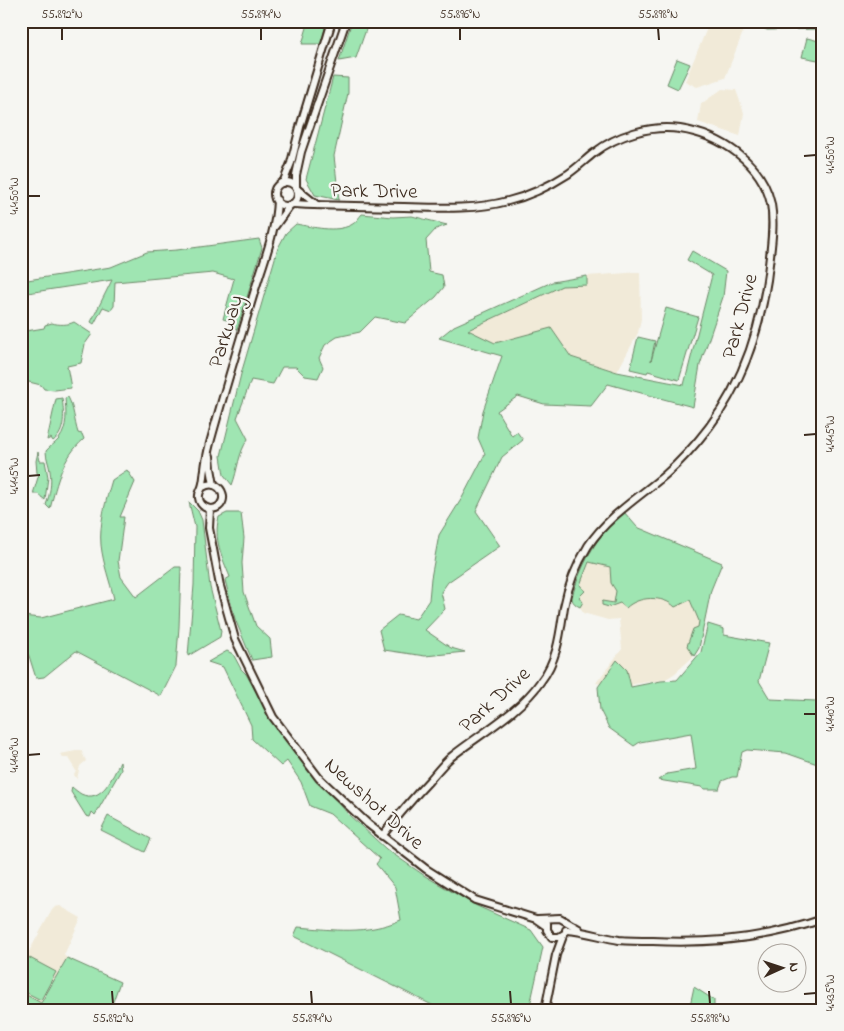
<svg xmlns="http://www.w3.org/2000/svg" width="844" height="1031" viewBox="0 0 844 1031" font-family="'Indie Flower',sans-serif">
<rect width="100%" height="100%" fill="#f6f6f2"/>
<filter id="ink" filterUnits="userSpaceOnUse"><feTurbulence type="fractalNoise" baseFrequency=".02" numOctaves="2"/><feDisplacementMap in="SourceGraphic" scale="10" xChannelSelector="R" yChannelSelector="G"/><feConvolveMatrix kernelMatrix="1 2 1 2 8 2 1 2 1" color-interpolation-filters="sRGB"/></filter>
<g filter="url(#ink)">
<g fill="#f1ead8">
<path d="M710,21l37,1 -22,56 -28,9 -12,-6z"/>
<path d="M722,89l14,1 8,23 -4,23 -42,-14 3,-18z"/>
<path d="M640,272l1,47 -3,14 -21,39 -46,-15 -20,-28 -56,14 -27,-13 94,-44 24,-1 1,-9z"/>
<path d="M637,526v1l85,36 -11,27 -12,58 -5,8 -20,18 -10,6 -30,4 -8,5 -30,-6 26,-34 -3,-30 -11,1 -25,-7 -3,-6 -6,-4 -2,-5 6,-19 12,-26 17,-24z"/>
<path d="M81,750l5,11 -6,5 -3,13 -3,-4 2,-4 -8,-13h-5l-3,-4z"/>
<path d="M60,906l21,12 -17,37 3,3 -27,45 -19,-11v-26l31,-56 3,-3z"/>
</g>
<g fill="#9fe5b2" stroke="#6d8868">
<path d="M309,21h18l-6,23h-19z"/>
<path d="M352,21h17l-13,37 -17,3z"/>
<path d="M749,21h74v8l-56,1z"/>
<path d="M807,38l16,4v19l-21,-4z"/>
<path d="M677,59l13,5 -12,25 -11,-5z"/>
<path d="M333,77l15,1v15l-14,63 5,44 -24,-5 -9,-16z"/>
<path d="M362,214l31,3 19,-1 35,9 -11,4 -10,11 3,32 13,3 2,12 -8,10 -31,26 -30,-6 -15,15 -23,5 -12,8 -6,13 4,9 -5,11 -13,-2 -9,-9h-14l-9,17 -22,-4 -14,38 11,21c-10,14 -10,31 -16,46l-8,-10 -3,-19 20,-82 37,-126 8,-15 10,-9c17,3 39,9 55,1 5,-2 8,-8 11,-11z"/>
<path d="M259,239l3,9 -25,82 -7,-9 -7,-2 11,-40 -21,-6 -98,9 -1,24 -3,4 -8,-3 -9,17 -3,-2 21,-42 -91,14v-13l90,-14 36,-15 30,-2z"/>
<path d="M692,251l34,20 -3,26 -23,68 -7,42 -85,-23 -17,22 -47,-2 -26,-8 -21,15 15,25 5,-4 6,8 -21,17 -26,54 24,35 -52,36 -7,10 4,17 -20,21 26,18 14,4 -40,4 -41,-6 -5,-20 19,-15 18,4 13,-19 2,-22 8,-43 23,-37 23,-44 -7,-16 5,-27 19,-55 -63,-18 15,-12 98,-44 35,-6v9l-25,1 -94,44 27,13 56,-15 20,29 46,15 67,13 28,-110 -25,-15z"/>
<path d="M666,308l32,9 -19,63 -31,-9 -1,2 -17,-4 8,-32 17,4 -4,20z"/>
<path d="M74,322l18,12 -7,10 -4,19 -14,3 4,22 -16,2 -11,-1 -3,-4 -12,-3 -4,4 -3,-2 -1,-56h4l1,3 18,-3 1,-3 7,-2c6,2 17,2 22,-1z"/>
<path d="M68,397c6,11 6,23 10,36l4,1 2,5c-22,19 -27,43 -34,70l-4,-4c4,-11 6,-22 4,-34 -1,-7 -4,-13 -4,-20 4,-5 9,-7 13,-12 9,-12 7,-27 6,-41z"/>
<path d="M62,398c2,14 4,34 -9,43l-2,-3 -4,2 9,-41z"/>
<path d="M38,452l2,9h5l3,16 -3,23 -7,-6h-5l6,-20 -2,-1 -1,-12z"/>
<path d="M127,470l8,12 -15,35h4l-6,44 3,16 15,20 39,-30h6l-2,60 -3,39 -15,30 -85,-45 -32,26 -8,1 -7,-22 -8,-15 1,-25 19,2 73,-19c-4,-18 -11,-35 -13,-54 -2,-21 5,-45 11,-65z"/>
<path d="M189,502l9,9 4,9 8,67 11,44 -1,6 -32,19 6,-71 1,-58z"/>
<path d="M624,512l13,15 85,36 -11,27 -12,58 -5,8 -7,-10 6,-17 5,-2 1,-6 -9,-21 -15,7c-12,-12 -37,-11 -49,1l-6,-5 -11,4 -7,-2v-4l12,2 2,-12 -5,-8 -1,-16 -21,-5 -9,23 5,6 -6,6 4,5 -3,5c-4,-2 -7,-4 -8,-8 0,-4 2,-8 3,-12 9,-28 26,-57 49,-75z"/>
<path d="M227,513h14l3,25 -2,25 2,29 12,34 14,13 2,18 -20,3 -17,-41 -10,-39 5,-3c-8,-20 -17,-38 -11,-60z"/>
<path d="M708,624l16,5v6l45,8 -10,38 11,18 46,2 7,-3v68l-37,-13 -39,-3 -5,2 -5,25h-5l-10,4 -3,8h-14l-3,-2 -44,-7 9,-6 29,-5 -5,-36 -51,9 -6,4 -25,-18 -9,-18 -2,-23 19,-27 10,10 4,17 30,-6 16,-1 24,-28z"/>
<path d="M227,651l6,3 8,15 5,5 30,53 72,87 38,35 39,27 52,30 54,24 12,17 -14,63h-87l-148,-74 4,-9c37,3 67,8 103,-7l-6,-33 -19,-23 4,-5 -50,-45 -20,-8 -9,-24 -14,-21 -6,5 -29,-27 -1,-14 -28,-58 -15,-5z"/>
<path d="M120,762l1,8 -26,45 -3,-3 -2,5 -4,-1 -15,-24 1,-5c2,2 6,5 9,7 21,10 32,-18 39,-32z"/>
<path d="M108,816l43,23 -6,13 -44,-22z"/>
<path d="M28,957l28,15 -15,28 -20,-10v-20z"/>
<path d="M67,958l53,24 -10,28h-81l-8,-6 3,-8 -3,-2v-2l20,11z"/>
<path d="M694,987l20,13v8l-25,2z"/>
</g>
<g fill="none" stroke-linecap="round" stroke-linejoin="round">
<g stroke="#3b2a1e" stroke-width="10">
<g id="tertiary">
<circle cx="286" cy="194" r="12"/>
<path d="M283,183l8,-20 9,-36 32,-106"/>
<path d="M296,187v-12l5,-23 45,-131"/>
<path d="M297,189l20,16"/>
<path d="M292,204c37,2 75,2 112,3 34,1 71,3 104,-6 21,-5 43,-16 60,-27 9,-6 17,-14 26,-21 23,-18 56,-28 86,-24 40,6 82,33 91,75 3,17 1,35 -1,52 -6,61 -23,121 -61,171 -13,17 -28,34 -44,48 -27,23 -57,41 -77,71 -11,18 -20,40 -24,61 -4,26 -6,52 -23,74 -22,32 -60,52 -90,76 -8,7 -15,16 -22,24 -17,18 -32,36 -47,55"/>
<path d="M275,226l15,-21"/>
<path d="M210,456l1,12 3,17"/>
<path d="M203,487c17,-10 28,14 13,21 -8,3 -16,-2 -17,-10 -1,-5 2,-7 3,-11 2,-5 2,-13 3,-18 1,-9 3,-18 5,-26 14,-51 29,-100 44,-150 9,-30 22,-61 23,-93"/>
<path d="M210,509l-1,19 11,58 15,53 38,78 46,61 49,46 58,45 49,31 61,19 10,7"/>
<path d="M538,919l22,-1 19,11"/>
<path d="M547,923v7l5,7h7l5,-3"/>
<path d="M566,930c19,1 35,7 53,10 11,1 23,1 34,1 58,3 115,-3 170,-22"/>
<path d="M545,1010l11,-55 7,-19"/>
</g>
</g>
<use href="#tertiary" stroke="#f6f6f2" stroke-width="6"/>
</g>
</g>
<path fill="none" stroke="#3b2a1e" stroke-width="2" d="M62,28v12M261,28v12M460,28v12M658,28l1,12M804,156l12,-1M28,196h12M804,435l12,-1M28,476l12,-1M804,714h12M28,755l12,-1M112,991l1,13M311,991l1,13M510,991l1,13M709,991l1,13M804,994l12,-1"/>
<g text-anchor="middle" stroke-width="4.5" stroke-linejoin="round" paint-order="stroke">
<g font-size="21" fill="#3b2a1e" stroke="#f6f6f2">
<text transform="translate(374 190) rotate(1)" y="7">Park Drive</text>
<text transform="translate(739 316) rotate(-75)" y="7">Park Drive</text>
<text transform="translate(225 331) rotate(-73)" y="7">Parkway</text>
<text transform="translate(494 699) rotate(-42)" y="7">Park Drive</text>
<text transform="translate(375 803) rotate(42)" y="7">Newshot Drive</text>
</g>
</g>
<rect width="844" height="1031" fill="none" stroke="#f6f6f2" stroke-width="55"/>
<g transform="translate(782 968) rotate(87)"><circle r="24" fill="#f6f6f2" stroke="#aba49d"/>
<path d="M0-4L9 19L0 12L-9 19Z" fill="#3b2a1e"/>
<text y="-8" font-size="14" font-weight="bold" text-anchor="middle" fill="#3b2a1e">N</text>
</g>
<rect x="28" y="28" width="788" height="976" fill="none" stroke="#3b2a1e" stroke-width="2"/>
<g font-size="12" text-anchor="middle" fill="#3b2a1e">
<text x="62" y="18">55.892°N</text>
<text x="261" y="18">55.894°N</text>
<text x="460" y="18">55.896°N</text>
<text x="658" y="18">55.898°N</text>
<text transform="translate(830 155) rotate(-90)" y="4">4.450°W</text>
<text transform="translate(14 196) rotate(-90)" y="4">4.450°W</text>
<text transform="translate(830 434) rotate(-90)" y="4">4.445°W</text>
<text transform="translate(14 476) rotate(-90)" y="4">4.445°W</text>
<text transform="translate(830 714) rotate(-90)" y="4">4.440°W</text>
<text transform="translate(14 755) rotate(-90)" y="4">4.440°W</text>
<text transform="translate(830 993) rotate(-90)" y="4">4.435°W</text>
<text x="113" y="1022">55.892°N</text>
<text x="312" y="1022">55.894°N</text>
<text x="511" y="1022">55.896°N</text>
<text x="710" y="1022">55.898°N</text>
</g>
</svg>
